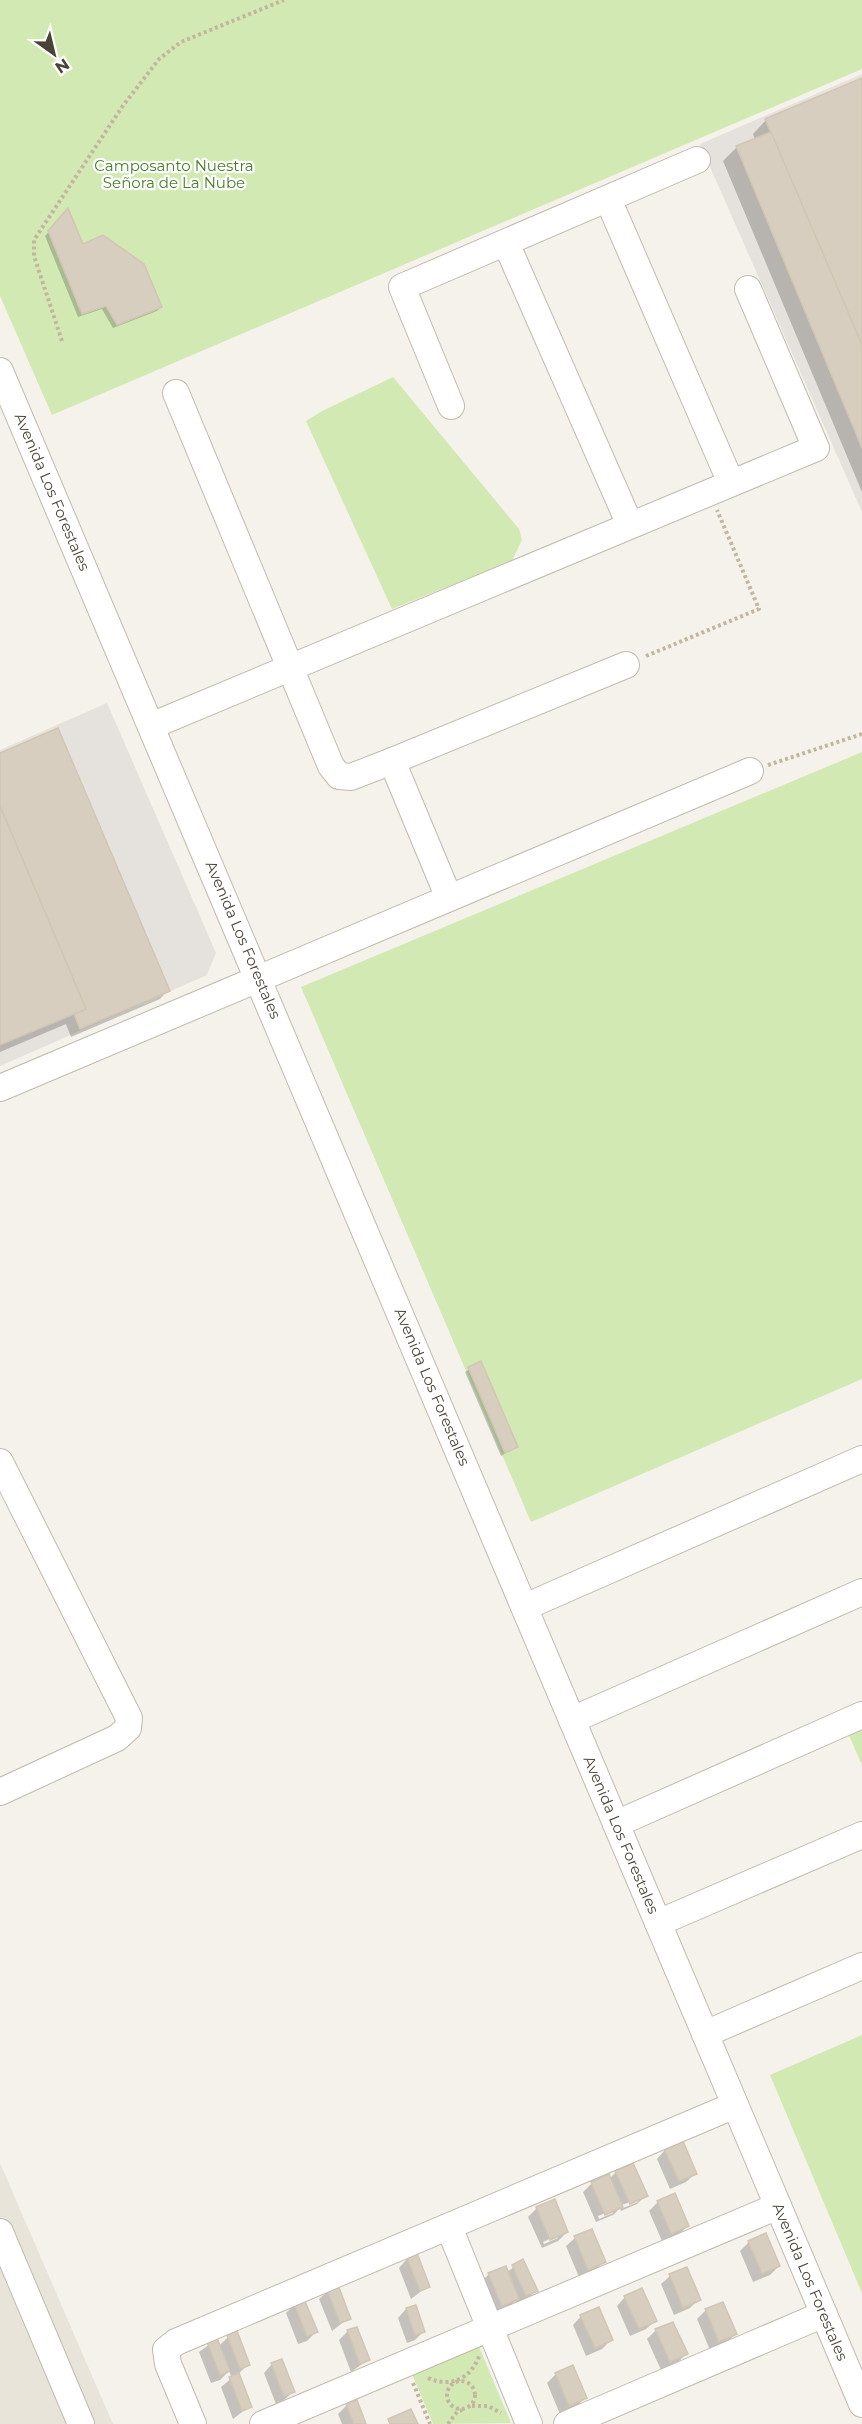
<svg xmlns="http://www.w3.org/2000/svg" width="862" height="2424" viewBox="0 0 862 2424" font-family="Montserrat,sans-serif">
<rect width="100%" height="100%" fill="#f5f2eb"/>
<path fill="#e9e4d9" d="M0,2163l86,199 27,62h-113z"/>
<g fill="#e5e1dc">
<path d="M862,74v438l-162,-368z"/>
<path d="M107,703l109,250 -9,22 -207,91v-316z"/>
</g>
<g fill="#d2e9b4">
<path d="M0,0h862v69l-810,346 -52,-119z"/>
<path d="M393,377l126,152 3,11 -10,21 -120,48 -86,-188 16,-10z"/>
<path d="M862,752v627l-331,143 -230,-535z"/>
<path d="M862,1724v41l-15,-34z"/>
<path d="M862,2035v258l-92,-218z"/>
<path d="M477,2342l34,81 -78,1 -23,-55z"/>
</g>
<g fill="#0003" fill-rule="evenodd">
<path d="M862,80v412l-139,-331 13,-13 19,-8 -2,-6 13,-14z"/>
<path d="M68,211l14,35 79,61 -4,4 -44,17 -11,-19 -24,8 -33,-81z"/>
<path d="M0,755l168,235 -8,9 -89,38 -5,-13 -66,28z"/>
<path d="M480,1363l36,84 -15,9 -36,-84z"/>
<path d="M665,2150l30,24 -9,8 -16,7 -13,-30z"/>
<path d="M616,2172l30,23 -9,9 -16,7 -1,-3 -7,7 -17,7 -13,-30 9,-9 17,-4zM638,2199v3l-15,6 -1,-3zM613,2210v3l-14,6 -1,-3z"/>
<path d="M658,2202l30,24 -9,8 -17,7 -13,-30z"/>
<path d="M537,2208l30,24 -9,9 -16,7 -14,-31zM558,2235v3l-14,6 -1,-2z"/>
<path d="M575,2238l29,23 -8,9 -17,7 -13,-31z"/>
<path d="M749,2242l30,24 -9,9 -17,7 -13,-31z"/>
<path d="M407,2259l21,27 -17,13 -12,-31z"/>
<path d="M523,2261l13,30 -9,8 -10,5 -2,-3 -6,6 -16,7 -13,-31 8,-8 17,-7 2,4z"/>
<path d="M686,2269l13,30 -9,9 -16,7 -13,-31 9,-8z"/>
<path d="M328,2291l21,27 -17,13 -13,-32z"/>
<path d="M625,2297l30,24 -9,8 -16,7 -13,-30z"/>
<path d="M295,2304l21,28 -9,9 -9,3 -12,-31z"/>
<path d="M415,2306l9,25 -9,9 -8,3 -9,-25 8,-9z"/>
<path d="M706,2310l29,24 -8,9 -17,7 -13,-31z"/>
<path d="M581,2316l30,24 -9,9 -16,7 -13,-31z"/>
<path d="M356,2329l12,31 -17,12 -12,-32 8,-8z"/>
<path d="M656,2330l30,24 -9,9 -16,7 -14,-31z"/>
<path d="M228,2337l21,27 -11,10 12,32 -17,13 -12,-32 11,-9 -3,-7 -9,9 -9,3 -12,-31 17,-12 3,6z"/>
<path d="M272,2364l21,28 -9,8 -8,4 -12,-31z"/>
<path d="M556,2374l29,24 -8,8 -17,8 -13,-31z"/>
<path d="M347,2405l18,19h-23l-4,-10z"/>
</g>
<g fill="#d7cec0" stroke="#d2c6b3" stroke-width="1.5">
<path d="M862,78v267l-97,-226z"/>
<path d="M771,132l91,213v103l-126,-302z"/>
<path d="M68,208l15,36 20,-9 41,29 18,43 -45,18 -11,-19 -24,8 -34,-83z"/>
<path d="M58,728l112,263 -90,38 -6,-15 12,-5 -86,-203v-53z"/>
<path d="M0,806l86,203 -86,36z"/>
<path d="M481,1361l37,86 -13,6 -37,-86z"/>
<path d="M683,2141l14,33 -18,7 -15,-32z"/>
<path d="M633,2163l15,33 -18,8 -15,-33z"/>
<path d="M609,2174l14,33 -18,8 -14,-33z"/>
<path d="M675,2193l14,33 -18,8 -14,-33z"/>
<path d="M555,2199l13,33 -18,8 -14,-33z"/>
<path d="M592,2229l14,33 -18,8 -14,-34z"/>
<path d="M766,2233l14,33 -18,8 -14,-33z"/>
<path d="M417,2253l13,34 -10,4 -13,-33z"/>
<path d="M523,2259l15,32 -12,5 -14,-31z"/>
<path d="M506,2266l13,33 -17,7 -14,-33z"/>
<path d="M687,2267l14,33 -18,8 -14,-34z"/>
<path d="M338,2285l13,34 -11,4 -13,-34z"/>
<path d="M642,2288l15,33 -18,8 -15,-33z"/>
<path d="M304,2299l14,33 -11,4 -13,-33z"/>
<path d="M723,2302l14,32 -18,8 -14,-33z"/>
<path d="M416,2305l9,27 -10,3 -9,-27z"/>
<path d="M599,2307l14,33 -18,8 -15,-33z"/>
<path d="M673,2322l15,32 -18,8 -15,-33z"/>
<path d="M357,2327l13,33 -10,4 -13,-34z"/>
<path d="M237,2331l13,34 -10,4 -13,-34z"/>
<path d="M217,2338l13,33 -10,4 -13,-33z"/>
<path d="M282,2359l13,33 -11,4 -13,-33z"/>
<path d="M573,2365l14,33 -18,8 -14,-33z"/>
<path d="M239,2373l13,34 -10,4 -13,-34z"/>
<path d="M357,2400l9,24h-12l-8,-20z"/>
<path d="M411,2409l7,15h-28l-2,-5z"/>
</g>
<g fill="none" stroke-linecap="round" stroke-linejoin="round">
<g stroke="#c1baad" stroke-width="28">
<g id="minor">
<path d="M608,199l123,284"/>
<path d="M506,243l124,282"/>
<path d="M0,371l862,2033"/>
<path d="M176,393l155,373 8,10 12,1 41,-16 234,-96"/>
<path d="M451,406l-49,-119 295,-127"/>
<path d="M151,726l665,-278 -68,-159"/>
<path d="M392,761l57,137"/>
<path d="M0,1088l750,-317"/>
<path d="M0,1462l129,256 -1,10 -11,10 -117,54"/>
<path d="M525,1607l337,-148"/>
<path d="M572,1720l290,-128"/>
<path d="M616,1824l246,-109"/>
<path d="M658,1923l204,-88"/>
<path d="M705,2034l157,-68"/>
<path d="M449,2227l80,197"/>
<path d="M0,2232l81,192"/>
<path d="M193,2424l-25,-60 -2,-14 10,-8 559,-237"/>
<path d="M263,2424l515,-218"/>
<path d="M567,2424l257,-110"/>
</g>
</g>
<g stroke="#c3b69e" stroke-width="4" stroke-dasharray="3 3" stroke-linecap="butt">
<path d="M62,341l-28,-85v-16l88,-133 37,-48 22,-17 103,-42"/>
<path d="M646,656l113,-47 -42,-99"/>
<path d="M768,765l94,-31"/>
<path d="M428,2378c22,10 43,1 51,-22"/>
<circle cx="461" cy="2395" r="14"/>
<path d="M413,2383l17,41"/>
<path d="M472,2406h16l13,7"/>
<path d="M448,2424l9,-12 5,-2"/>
</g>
<use href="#minor" stroke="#fff" stroke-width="26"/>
</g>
<g text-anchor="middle" stroke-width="4.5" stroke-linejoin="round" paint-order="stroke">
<g font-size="15" fill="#4a7d2a" stroke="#fff">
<text x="174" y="171">Camposanto Nuestra<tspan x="174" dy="17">Señora de La Nube</tspan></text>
</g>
<g font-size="15" fill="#4a4338" stroke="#fff">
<text transform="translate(52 492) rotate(67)" y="5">Avenida Los Forestales</text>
<text transform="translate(243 940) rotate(67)" y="5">Avenida Los Forestales</text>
<text transform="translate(432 1387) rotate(67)" y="5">Avenida Los Forestales</text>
<text transform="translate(621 1835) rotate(67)" y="5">Avenida Los Forestales</text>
<text transform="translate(810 2282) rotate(67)" y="5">Avenida Los Forestales</text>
</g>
</g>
<g transform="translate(54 54) rotate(146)" stroke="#ffffff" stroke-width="4.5" paint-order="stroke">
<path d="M0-4.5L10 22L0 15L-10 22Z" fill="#4a4338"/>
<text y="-9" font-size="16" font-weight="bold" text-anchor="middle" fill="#4a4338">N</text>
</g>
</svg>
